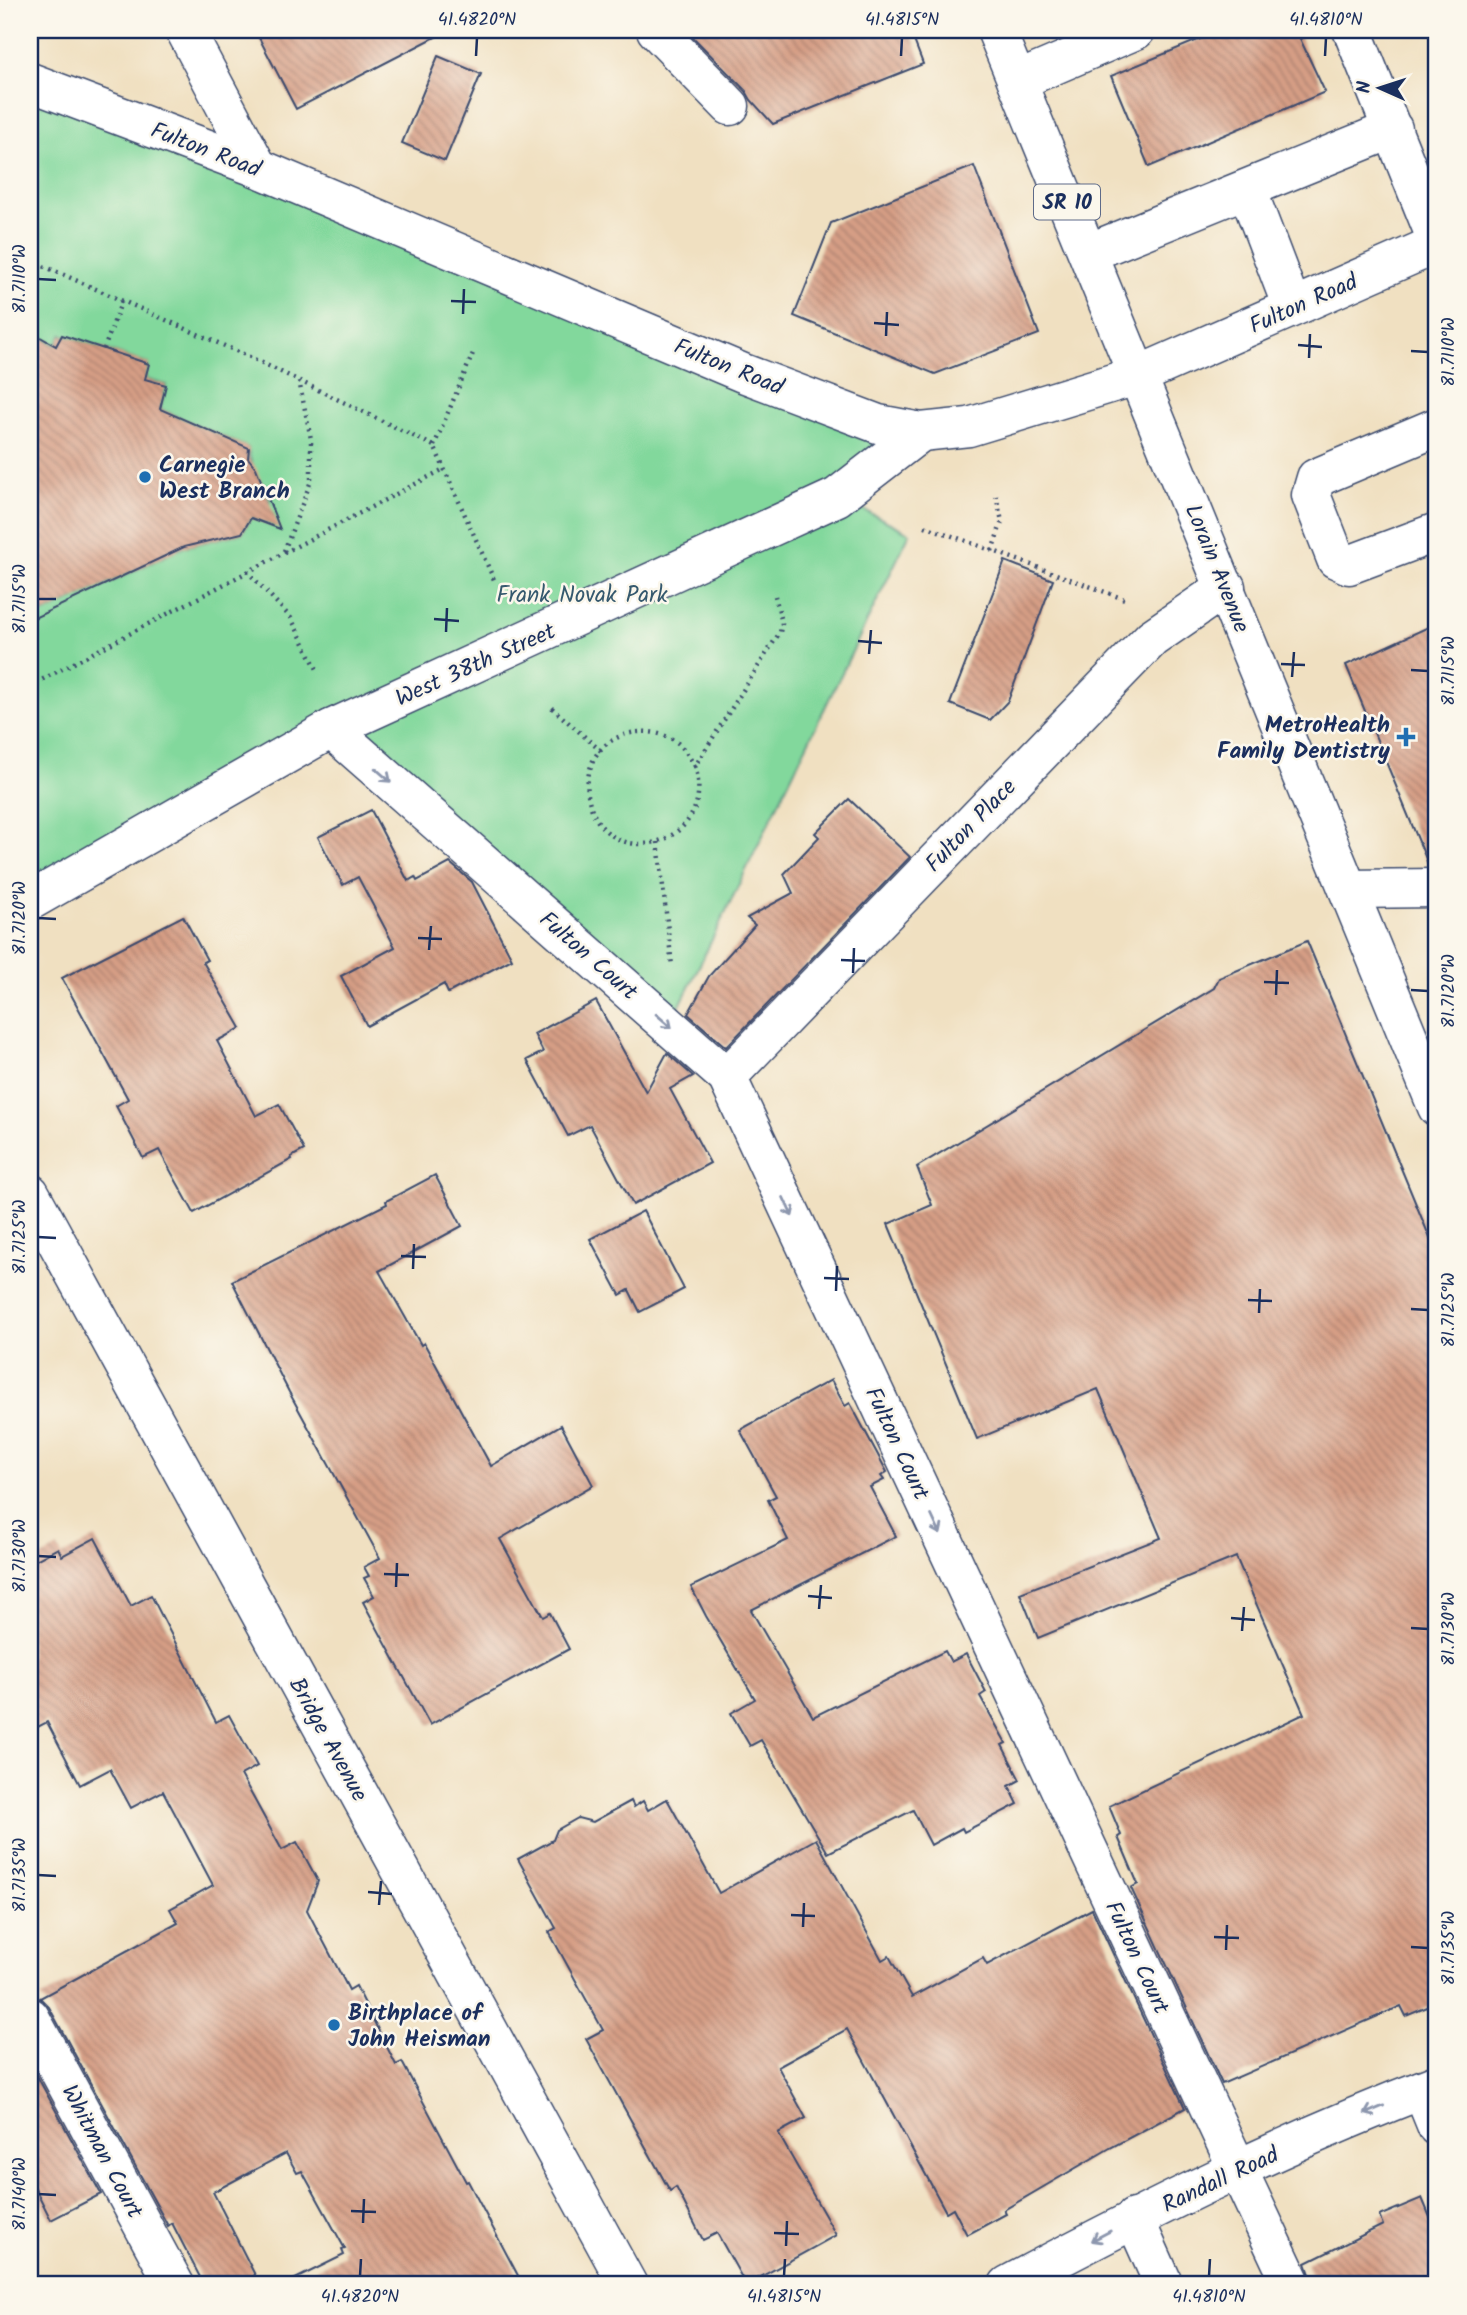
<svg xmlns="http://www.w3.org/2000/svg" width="1467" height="2315" viewBox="0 0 1467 2315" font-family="Kalam,sans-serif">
<defs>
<pattern id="building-back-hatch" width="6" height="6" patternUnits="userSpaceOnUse" patternTransform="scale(1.75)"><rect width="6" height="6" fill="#d69e85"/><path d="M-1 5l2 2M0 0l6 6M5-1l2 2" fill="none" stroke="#ad8170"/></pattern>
</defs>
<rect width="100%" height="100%" fill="#fbf7ec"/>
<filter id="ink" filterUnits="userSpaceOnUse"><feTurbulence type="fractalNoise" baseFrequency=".0143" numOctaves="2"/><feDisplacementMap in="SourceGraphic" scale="14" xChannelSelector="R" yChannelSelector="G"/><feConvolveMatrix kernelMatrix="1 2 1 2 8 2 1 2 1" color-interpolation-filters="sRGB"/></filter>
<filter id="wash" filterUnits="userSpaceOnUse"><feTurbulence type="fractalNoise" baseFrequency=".00686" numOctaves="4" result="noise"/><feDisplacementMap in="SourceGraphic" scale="28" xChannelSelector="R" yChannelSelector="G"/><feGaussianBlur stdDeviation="1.57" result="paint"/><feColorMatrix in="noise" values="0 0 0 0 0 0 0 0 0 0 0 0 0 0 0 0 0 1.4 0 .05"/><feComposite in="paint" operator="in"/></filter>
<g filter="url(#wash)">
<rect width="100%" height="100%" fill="#f0e0c1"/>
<path fill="#82d89c" stroke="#4e847d" stroke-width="2" d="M30,82l891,350 -83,65 72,36 -240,493 -339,-296 -301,171v-281l154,-73 58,-14 9,-15 18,-14 1,-7 -8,-1c1,-19 -13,-30 -14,-48l-88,-39 6,-24 -21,-6 3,-15 -86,-29 -6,10 -23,-12 -3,7z"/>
<g id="blocks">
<g fill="url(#building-back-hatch)">
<path d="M255,30h194l-153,79z"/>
<path d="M686,30h224l13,34 -150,60 -22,-24 -5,-9z"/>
<path d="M1222,30h74l29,62 -176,75 -38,-91z"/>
<path d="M438,56l43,18 -36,87 -43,-18z"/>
<path d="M974,166l65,168 -104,40 -141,-58 37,-93z"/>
<path d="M30,331l26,15 6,-11 87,29 -4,15 21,6 -6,24 89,39 -1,10 8,10 24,61 -29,-11 -9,15 -58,14 -154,73z"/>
<path d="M1005,561l48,19 -45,121 -18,19 -40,-16z"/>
<path d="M1437,623v243h-8l-83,-201z"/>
<path d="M849,799l61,58 -184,190 -38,-33 21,-38 46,-51 -8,-7 46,-25 -9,-19 35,-37 -4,-4z"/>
<path d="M371,810l37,71 7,-4 2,4 33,-18 22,19 40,77 -64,34 -4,-9 -77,42 -26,-50 54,-29 -37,-70 -15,8 -25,-48z"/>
<path d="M183,916l24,44 -4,2 38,66 -24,13 39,75 23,-12 25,46 -13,7 1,2 -98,54 -35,-63 -16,8 -27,-52 12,-7 -66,-121z"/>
<path d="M1307,941l130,314v748l-31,13 -5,-10 -179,78 -91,-196 7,-4 -20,-47 3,-2 -12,-29 195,-92 -68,-157 -198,81 -18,-45 141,-55 -63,-149 -121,50 -89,-215 44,-19 -15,-38 297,-179 5,-10z"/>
<path d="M596,1001l50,91 21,-39 26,23 -23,13 40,74 -77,42 -43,-80 -22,11 -41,-76 16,-8 -9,-18z"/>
<path d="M435,1175l27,51 -83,45 42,74 3,-2 67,123 70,-41 32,60 -93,54 43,78 7,-4 19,36 -139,76 -67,-123 11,-6 -10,-18 5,-2 -5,-9 16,-9 -91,-166 -57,-111 155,-77 -1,-3z"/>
<path d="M643,1211l41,78 -44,23 -11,-22 -9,5 -30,-56z"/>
<path d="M831,1380l14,26 5,-3 37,69 -6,4 3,4 -14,7 26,49 -145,74 62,107 132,-66 6,11 15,-8 20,38 -6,4 26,47 -4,2 18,35 -11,6 9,18 -54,28 -2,-4 -31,17 -18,-35 -85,43 -67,-113 -11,6 -19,-33 24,-14 -49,-83 -15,-29 97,-47 -20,-40 8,-4 -36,-66z"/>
<path d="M95,1538l36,68 20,-11 65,127 13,-7 28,51 -16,9 41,75 15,-8 21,39 -11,29 42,80 7,-4 40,79 6,-3 64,120 2,-1 55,104h-240l61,-30 -2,-5 3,-1 -43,-78 -5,2 -11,-20 -73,39 47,93h-56l-32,-62 -4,3 -119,-219 -9,-9 138,-75 -8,-14 43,-24 -50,-94 -32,17 -21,-39 -30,16 -33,-63 -17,9v-168l28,-15 4,8z"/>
<path d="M667,1799l52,94 97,-54 66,121 7,-4 23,41 71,-39 4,7 105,-56 93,199 -75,40 -106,62 2,4 -39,21 -14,-27 -7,4 -99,-183 -69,38 28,51 -28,15 58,102 -90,50 -29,-52 -14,7 -27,-53 -6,4 -84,-152 17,-9 -54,-98 7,-4 -38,-69 35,-19 4,-10 21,-12 15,4 38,-21 3,6 9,-6 5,9z"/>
<path d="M30,2063l71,131 -50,26 -21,-42z"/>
<path d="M1422,2198l15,36v51h-123l-8,-22 77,-38 -4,-9z"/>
</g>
</g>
</g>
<g filter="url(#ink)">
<use href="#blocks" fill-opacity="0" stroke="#3b4a6d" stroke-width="2"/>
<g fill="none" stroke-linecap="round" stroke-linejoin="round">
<g stroke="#3b4a6d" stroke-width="41">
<g id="minor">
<path d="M185,30l73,138"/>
<path d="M656,30l74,76"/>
<path d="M1352,30l85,211"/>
<path d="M1017,81l119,-51"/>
<path d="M30,82l228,86 485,205 135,51 43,8 48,-5 170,-52"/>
<path d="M1247,189l45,118"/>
<path d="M1088,253l305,-124"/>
<path d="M1437,427l-121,51 -5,17 25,64 13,6 88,-33"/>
<path d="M331,729l396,348 565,1208"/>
<path d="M1348,889l89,-1"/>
<path d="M30,901l301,-172 506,-232 84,-65"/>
<path d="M727,1077l425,-439 74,-51"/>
<path d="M30,1193l598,1092"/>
<path d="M30,2017l145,268"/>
<path d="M1422,2090l15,37"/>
<path d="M1134,2218l30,67"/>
<path d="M1008,2285c139,-74 281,-145 429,-201"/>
</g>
</g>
<g stroke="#3b4a6d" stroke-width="41">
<g id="major">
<path d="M996,30l441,1077"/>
<path d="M1139,375l298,-131"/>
</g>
</g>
<g stroke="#3b4a6d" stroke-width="4.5" stroke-dasharray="2 5" stroke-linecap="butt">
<path d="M30,263l16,4 206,91 182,88 61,136"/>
<path d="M104,349l18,-49"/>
<path d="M434,446l40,-95"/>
<path d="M925,526l202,74"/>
<path d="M284,551l27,-70v-42l-12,-58"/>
<path d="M992,551l10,-30 -6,-25"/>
<path d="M247,571l44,47 27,53"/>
<path d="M30,686l414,-217"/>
<path d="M552,708l49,43"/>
<path d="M695,766c23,75 -78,108 -103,44 -6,-16 -6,-31 0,-47 13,-31 56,-40 83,-22 9,6 14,16 20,25l85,-134 2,-9 -7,-27"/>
<path d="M658,842l14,124"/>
</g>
<use href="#minor" stroke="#fff" stroke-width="38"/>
<use href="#major" stroke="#fff" stroke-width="38"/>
</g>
<defs><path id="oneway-shaft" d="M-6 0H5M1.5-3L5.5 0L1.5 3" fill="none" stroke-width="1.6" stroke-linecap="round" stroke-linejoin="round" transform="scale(1.75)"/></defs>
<g stroke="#8d97ae">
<use href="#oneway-shaft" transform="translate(383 775) rotate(41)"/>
<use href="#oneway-shaft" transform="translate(664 1021) rotate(41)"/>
<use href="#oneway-shaft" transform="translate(788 1207) rotate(65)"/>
<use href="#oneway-shaft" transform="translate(936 1525) rotate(65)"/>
<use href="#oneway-shaft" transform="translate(1374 2110) rotate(157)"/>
<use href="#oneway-shaft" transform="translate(1101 2236) rotate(152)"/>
</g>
</g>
<path fill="none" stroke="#1b2f5e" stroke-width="2.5" d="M476,56l1,-18M901,56l1,-18M1325,56l1,-18M38,279l18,1M451,301l25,1M463,314l1,-25M874,323l25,2M886,336l1,-24M1298,345l24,2M1411,351l17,1M1309,358l1,-24M38,599h18M434,619l25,2M446,632l1,-24M858,641l24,2M869,654l2,-24M1281,664l24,1M1411,670l17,1M1292,677l2,-25M38,918l18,1M418,938l24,1M429,950l2,-24M841,960l24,1M853,973l1,-25M1264,982l25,1M1411,990l17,1M1276,995l1,-25M38,1237l18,1M401,1256l25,1M413,1269l1,-25M824,1278l25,1M836,1291l1,-25M1248,1300l24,1M1411,1309l17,1M1259,1313l1,-24M38,1556l18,1M384,1574l25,1M396,1587l1,-24M808,1596l24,2M819,1609l2,-24M1231,1618l24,2M1411,1628l17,1M1242,1631l2,-24M38,1875l18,1M368,1892l24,2M379,1905l2,-24M791,1915l24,1M803,1927l1,-24M1214,1937l25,1M1411,1947l17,1M1226,1950l1,-25M38,2194l18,1M351,2211l25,1M363,2223l1,-24M774,2233l25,1M786,2246l1,-25M360,2276l1,-17M784,2276l1,-17M1209,2276l1,-17"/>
<g fill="#1f6fb2" stroke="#fbf7ec" stroke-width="2.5">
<circle cx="145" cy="477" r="7"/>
<path d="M1402.5 726.5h7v7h7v7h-7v7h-7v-7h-7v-7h7z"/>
<circle cx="334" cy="2025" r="7"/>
</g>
<g text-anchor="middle" stroke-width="5" stroke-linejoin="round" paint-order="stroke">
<rect fill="#fbf7ec" stroke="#5e6b89" stroke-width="2" x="1034" y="184.5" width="66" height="35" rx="5"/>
<g font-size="21" font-weight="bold" fill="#1b2f5e">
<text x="1067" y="209">SR 10</text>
</g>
<g font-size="23" fill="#1b2f5e" stroke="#fbf7ec">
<text transform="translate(206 149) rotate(21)" y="8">Fulton Road</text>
<text transform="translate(1303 303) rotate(-24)" y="8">Fulton Road</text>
<text transform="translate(729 366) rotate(22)" y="8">Fulton Road</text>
<text transform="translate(1218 568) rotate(68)" y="8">Lorain Avenue</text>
<text transform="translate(475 664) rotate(-24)" y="8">West 38th Street</text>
<text transform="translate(970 825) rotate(-46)" y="8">Fulton Place</text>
<text transform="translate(589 955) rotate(41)" y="8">Fulton Court</text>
<text transform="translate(898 1443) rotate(65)" y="8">Fulton Court</text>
<text transform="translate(329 1739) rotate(61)" y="8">Bridge Avenue</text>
<text transform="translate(1138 1957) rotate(65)" y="8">Fulton Court</text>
<text transform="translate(103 2151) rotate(62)" y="8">Whitman Court</text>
<text transform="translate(1220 2179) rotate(-25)" y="8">Randall Road</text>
</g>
<g font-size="23" font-weight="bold" fill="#1b2f5e" stroke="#fbf7ec" text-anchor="start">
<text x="159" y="472">Carnegie<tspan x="159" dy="26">West Branch</tspan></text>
<text x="1390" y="732" text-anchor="end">MetroHealth<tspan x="1390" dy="26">Family Dentistry</tspan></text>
<text x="348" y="2020">Birthplace of<tspan x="348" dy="26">John Heisman</tspan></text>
</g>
<g font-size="23" fill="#35596e" stroke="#fbf7ec">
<text x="582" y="602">Frank Novak Park</text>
</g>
</g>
<rect width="1467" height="2315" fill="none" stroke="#fbf7ec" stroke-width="77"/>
<g transform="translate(1380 88) rotate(273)" stroke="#fbf7ec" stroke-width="5" paint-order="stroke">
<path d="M0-5L12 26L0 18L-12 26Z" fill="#1b2f5e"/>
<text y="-10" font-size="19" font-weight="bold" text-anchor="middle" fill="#1b2f5e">N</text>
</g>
<rect x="38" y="38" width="1390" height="2238" fill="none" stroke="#1b2f5e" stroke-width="2.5"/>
<g font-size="18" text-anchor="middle" fill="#1b2f5e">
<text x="477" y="25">41.4820°N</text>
<text x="902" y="25">41.4815°N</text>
<text x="1326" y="25">41.4810°N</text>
<text transform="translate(19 279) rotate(-90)" y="6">81.7110°W</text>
<text transform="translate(1448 352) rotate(-90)" y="6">81.7110°W</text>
<text transform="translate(19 599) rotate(-90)" y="6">81.7115°W</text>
<text transform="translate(1448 671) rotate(-90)" y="6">81.7115°W</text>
<text transform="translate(19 918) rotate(-90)" y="6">81.7120°W</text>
<text transform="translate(1448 991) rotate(-90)" y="6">81.7120°W</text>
<text transform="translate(19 1237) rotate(-90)" y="6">81.7125°W</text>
<text transform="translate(1448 1310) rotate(-90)" y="6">81.7125°W</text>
<text transform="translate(19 1556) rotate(-90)" y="6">81.7130°W</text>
<text transform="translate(1448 1629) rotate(-90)" y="6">81.7130°W</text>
<text transform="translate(19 1875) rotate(-90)" y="6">81.7135°W</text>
<text transform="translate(1448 1948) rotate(-90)" y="6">81.7135°W</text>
<text transform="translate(19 2194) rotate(-90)" y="6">81.7140°W</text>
<text x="360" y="2302">41.4820°N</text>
<text x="784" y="2302">41.4815°N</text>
<text x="1209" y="2302">41.4810°N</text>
</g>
</svg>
